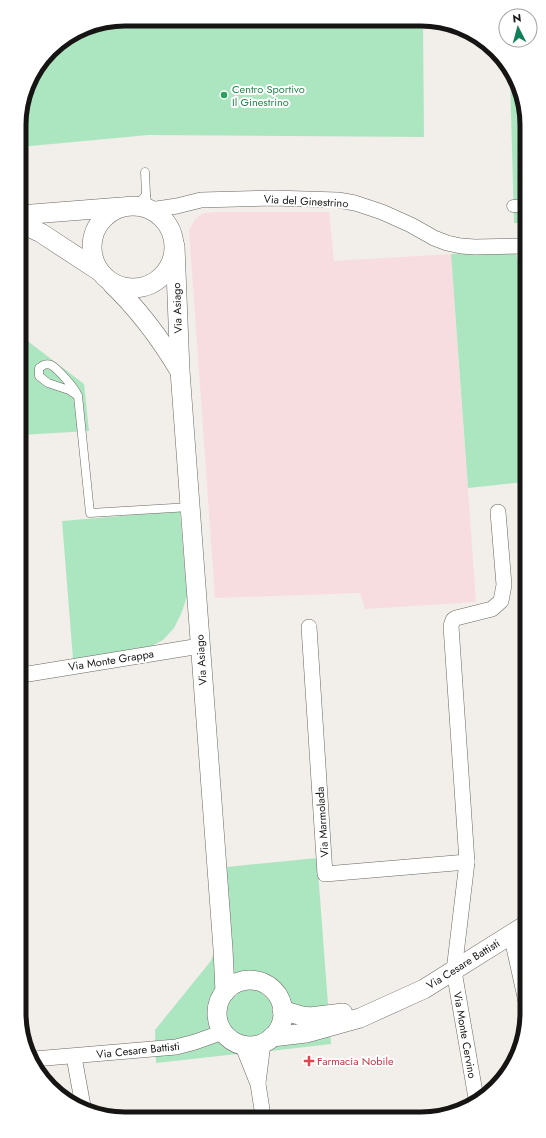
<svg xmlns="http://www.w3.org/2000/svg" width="546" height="1138" viewBox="0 0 546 1138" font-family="Jost,sans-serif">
<rect width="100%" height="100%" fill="#f2eee9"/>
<path fill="#f8dde0" d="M215,212h114l5,49 117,-7 25,348 -111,7 -5,-16 -145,5 -26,-368 5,-9 5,-5 5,-3z"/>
<g fill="#ace6c1">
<path d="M125,19l298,2 1,116 -276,-2 -128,12v-36l10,-33 25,-33 30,-18z"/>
<path d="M510,76l13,21 1,126h-10z"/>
<path d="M516,251l8,44 1,187 -57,6 -17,-234z"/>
<path d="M21,336l63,48 5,47 -68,4z"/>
<path d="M180,511l7,86 -6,17 -7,14 -11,12 -15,8 -75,11 -11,-138z"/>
<path d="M317,858l14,186 -69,8 -5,31 -11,-30 -90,10 -1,-33 55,-68 12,-25 -5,-69z"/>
<path d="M526,935l1,43 -7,-40z"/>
</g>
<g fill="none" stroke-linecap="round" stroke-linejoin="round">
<g stroke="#6a6762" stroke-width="9">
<g id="service">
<path d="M145,172l1,23 2,14"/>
<path d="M136,206l10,-11"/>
<path d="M78,396l-9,-6 -21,-7 -9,-7v-8c4,-3 7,-5 12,-3 7,4 24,23 27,31l12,117 100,-6"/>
</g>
</g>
<g stroke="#6a6762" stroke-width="13">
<path id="pedestrian" d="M513,206h11"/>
</g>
<g stroke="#6a6762" stroke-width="16">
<g id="minor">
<path d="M150,210l27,-4 24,-6 72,-2 65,2 17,3 27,9 29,13 23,13 13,5 14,3 14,1 49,-1"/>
<path d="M309,627l16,247 142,-12"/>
<path d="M22,675l178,-29"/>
<path d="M511,934l16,72"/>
<path d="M242,1044l16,40 5,32"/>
<path d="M74,1057l9,49"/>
<path d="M34,1059l142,-12 19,-5 28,-10"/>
<path d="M258,1083l5,-40"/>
<path d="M476,1098l-22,-127 13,-109 -16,-236 2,-6 3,-2 36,-9 9,-8 3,-16 -6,-73"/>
</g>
</g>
<g stroke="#6a6762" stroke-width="20">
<g id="tertiary">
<circle cx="133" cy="247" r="41"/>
<path d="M20,215l101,-8"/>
<path d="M20,223l21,10 58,38"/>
<path d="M175,246l5,125 43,578 2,43"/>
<path d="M112,284c27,26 48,54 67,86"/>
<circle cx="250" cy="1013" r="33"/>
<path d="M282,1010l20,6 8,1 33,-4"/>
<path d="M272,1037l34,-4 54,-15 64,-29 102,-64"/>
</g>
</g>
<use href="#service" stroke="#fff" stroke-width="8"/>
<use href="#pedestrian" stroke="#fff" stroke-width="12"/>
<use href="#minor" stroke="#fff" stroke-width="15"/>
<use href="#tertiary" stroke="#fff" stroke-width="19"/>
</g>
<circle fill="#2e9e5b" stroke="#fff" stroke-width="1.5" cx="224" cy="95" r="4"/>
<path fill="#e0444e" stroke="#fff" stroke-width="1.5" d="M307 1055h4v4h4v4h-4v4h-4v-4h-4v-4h4z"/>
<g text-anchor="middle" stroke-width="4" stroke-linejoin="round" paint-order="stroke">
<g font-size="11" fill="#27864d" stroke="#fff" text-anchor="start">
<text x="232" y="93">Centro Sportivo<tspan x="232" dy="13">Il Ginestrino</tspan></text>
</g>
<g font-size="11" fill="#171514" stroke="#fff">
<text transform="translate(306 201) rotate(3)" y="4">Via del Ginestrino</text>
<text transform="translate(177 308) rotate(-92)" y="4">Via Asiago</text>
<text transform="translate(111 660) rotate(-9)" y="4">Via Monte Grappa</text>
<text transform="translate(201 660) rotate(-94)" y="4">Via Asiago</text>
<text transform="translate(322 822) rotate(-94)" y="4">Via Marmolada</text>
<text transform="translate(463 964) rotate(-32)" y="4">Via Cesare Battisti</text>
<text transform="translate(465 1035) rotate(80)" y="4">Via Monte Cervino</text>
<text transform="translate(138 1050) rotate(-6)" y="4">Via Cesare Battisti</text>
</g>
<g font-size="11" fill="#be3a42" stroke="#fff" text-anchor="start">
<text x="317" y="1065">Farmacia Nobile</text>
</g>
</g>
<path d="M0 0H546V1138H0ZM125 26H421A99 99 0 0 1 520 125V1013A99 99 0 0 1 421 1112H125A99 99 0 0 1 26 1013V125A99 99 0 0 1 125 26Z" fill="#fff" fill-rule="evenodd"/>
<path fill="none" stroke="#171514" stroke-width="5" d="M125 26H421A99 99 0 0 1 520 125V1013A99 99 0 0 1 421 1112H125A99 99 0 0 1 26 1013V125A99 99 0 0 1 125 26Z"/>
<g transform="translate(518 28) rotate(354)"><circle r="19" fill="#ffffff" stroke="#a2a1a1"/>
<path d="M0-3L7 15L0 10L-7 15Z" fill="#127f5b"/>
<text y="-6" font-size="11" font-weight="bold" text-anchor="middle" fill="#171514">N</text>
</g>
</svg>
